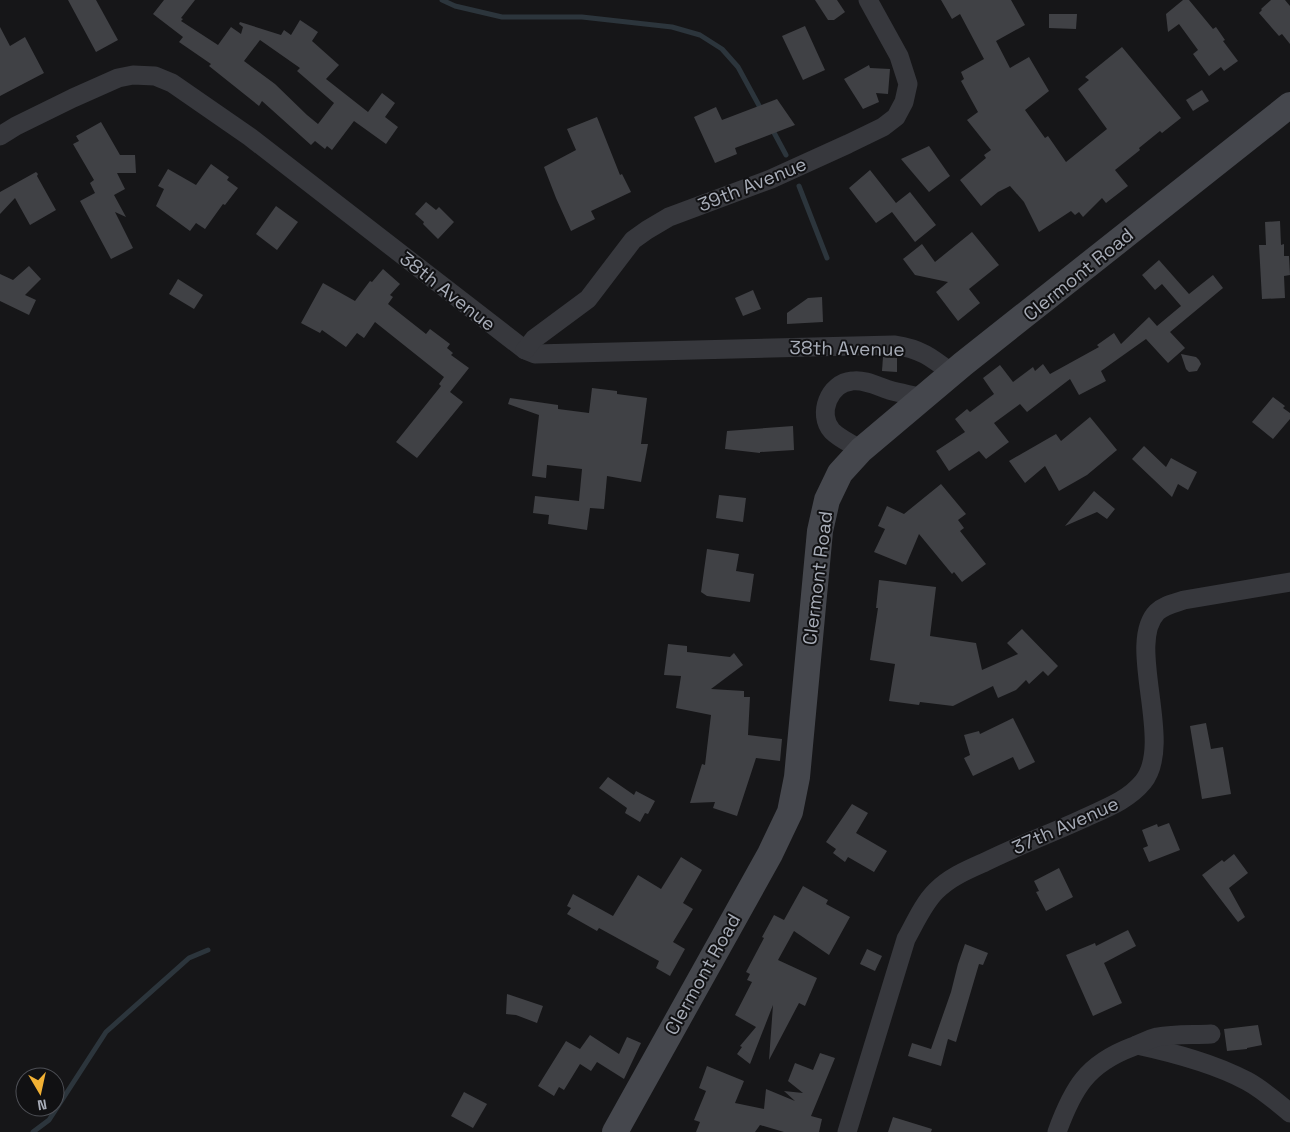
<svg xmlns="http://www.w3.org/2000/svg" width="1290" height="1132" viewBox="0 0 1290 1132" font-family="'Space Grotesk',sans-serif">
<rect width="100%" height="100%" fill="#161618"/>
<g fill="none" stroke-linecap="round" stroke-linejoin="round">
<g stroke="#2c353c" stroke-width="5">
<path d="M442,0l13,6 47,11h80l90,10 28,8 22,14 16,18 24,44"/>
<path d="M771,127l15,28"/>
<path d="M799,186l28,72"/>
<path d="M33,1132l16,-12 57,-88 83,-74 19,-8"/>
</g>
</g>
<g fill="#404145" fill-rule="evenodd">
<path d="M68,0h28l22,40 -22,12z"/>
<path d="M164,0h31l-14,18 2,1 -2,2 37,24 13,-18 10,7 2,-7 -4,-3 1,-2 41,13 3,-5 7,5 9,-15 18,12 -6,9 27,24 -13,14 42,33 14,-19 13,10 -10,14 13,10 -12,17 -32,-23 -22,29 -5,-4 -2,3 -10,-8 -4,4 -49,-44 -3,5 -50,-40 2,-2 -32,-22 4,-5 -30,-23zM260,40l40,28 -3,3 37,32 -16,21 -11,-9 -32,-31 -31,-23z"/>
<path d="M815,0h22l8,12 -11,8h-6z"/>
<path d="M941,0h70l14,25 -29,16 14,27 19,-11 20,34 -24,19 20,28 3,-2 18,26 41,-33 -29,-40 11,-9 -4,-3 37,-30 59,71 -19,15 -2,-2 -21,17 1,2 -25,20 13,16 -22,17 -4,-5 -19,19 -4,-5 -4,3 -4,-4 -32,21 -15,-30 -14,-16 -12,6 -17,14 -21,-26 26,-22 -2,-3 7,-5 -24,-30 11,-8 -17,-31 3,-2 -3,-7 23,-13 -24,-45 -8,5z"/>
<path d="M1183,0h6l24,29 3,-2 9,13 -2,1 15,20 -14,10 -3,-4 -12,9 -16,-22 5,-4 -19,-26 -11,8 -2,-18z"/>
<path d="M1271,0h14l5,6v38l-8,-10 -3,2 -20,-23 3,-3 -1,-1z"/>
<path d="M1049,14h28l-1,15 -27,-1z"/>
<path d="M805,26l20,44 -22,10 -21,-44z"/>
<path d="M0,27l10,19 15,-9 19,36 -44,23z"/>
<path d="M869,65l1,3 20,1 -2,25 -12,-1 3,9 -16,7 -19,-30z"/>
<path d="M1202,90l7,11 -16,10 -7,-11z"/>
<path d="M777,99l18,26 -60,23 2,6 -22,9 -21,-46 22,-10 6,13z"/>
<path d="M597,117l23,58 2,-1 9,18 -40,19 4,8 -24,12 -15,-33 -12,-31 32,-17 -9,-21z"/>
<path d="M101,122l19,33h15l1,18h-19l8,16 -11,6 12,22 -11,-5 18,36 -22,11 -31,-58 15,-8 -5,-10 4,-3 -21,-36 6,-3 -3,-5z"/>
<path d="M929,146l21,30 -21,16 -28,-33z"/>
<path d="M211,164l18,13 -2,3 11,8 -13,17 -2,-1 -18,25 -9,-6 -6,8 -34,-25 8,-17 -6,-3 10,-17 28,16z"/>
<path d="M870,170l26,33 14,-11 26,33 -21,17 -23,-30 -16,11 -27,-35z"/>
<path d="M36,172l2,2 -1,2 19,34 -26,15 -15,-27 -15,16v-22z"/>
<path d="M426,202l10,8 3,-3 15,15 -16,17 -15,-15 1,-2 -9,-8z"/>
<path d="M276,206l22,16 -21,28 -21,-16z"/>
<path d="M1280,221l1,24 3,-1v12h5l1,19 -6,1 1,22 -23,1 -3,-54h7l-1,-23z"/>
<path d="M972,232l27,33 -30,24 11,14 -22,18 -22,-29 12,-10 -33,-7 -12,-16 19,-15 13,18z"/>
<path d="M1159,260l30,34 24,-19 10,13 -53,44 15,16 -17,15 -22,-24 -45,32 5,10 -27,14 -9,-16 -43,33 -7,-8 -26,19 15,19 -23,17 -7,-8 -30,20 -13,-20 29,-19 -10,-13 12,-10 3,3 24,-18 -11,-16 17,-13 13,17 20,-15 2,4 8,-7 7,10 49,-27 -2,-2 17,-12 7,11 28,-27 8,9 24,-20 -19,-22 -7,6 -13,-15z"/>
<path d="M29,266l12,13 -16,16 11,5 -7,15 -29,-14v-27l13,6z"/>
<path d="M383,269l17,15 -10,11 3,2 -5,7 38,30 4,-5 20,15 -3,4 6,5 -2,2 18,13 -19,24 13,10 -46,56 -21,-16 45,-56 -2,-2 5,-7 -69,-55 -11,16 -7,-5 -11,14 -24,-17 -2,3 -19,-10 22,-40 32,18 15,-20 2,1z"/>
<path d="M178,279l25,16 -9,14 -25,-15z"/>
<path d="M753,290l8,19 -18,7 -8,-18z"/>
<path d="M822,297l1,25 -36,2v-11l21,-15z"/>
<path d="M1181,354l15,3 3,3 2,4 -4,7 -8,1 -3,-3z"/>
<path d="M883,357l14,1v14l-15,-1z"/>
<path d="M592,388l25,3v3l30,4 -6,46h7l-7,38 -34,-6 -3,33 -14,-1 -3,22 -39,-6 1,-9 -16,-2 2,-17 44,5 3,-32 -35,-4 -1,13 -14,-2 7,-61 -31,-11 2,-6 48,7v4l31,4z"/>
<path d="M1273,397l12,9 -2,2 7,5v6l-17,20 -21,-17z"/>
<path d="M1090,417l27,33 -30,25 -28,16 -14,-25 -20,17 -16,-22 47,-27 5,7z"/>
<path d="M793,426l1,24 -34,2v1l-35,-4 2,-18z"/>
<path d="M1144,446l22,21 5,-9 26,14 -9,18 -10,-6 -6,13 -40,-38z"/>
<path d="M941,484l25,30 -8,6 6,8 -4,3 26,33 -24,18 -8,-10 -2,2 -33,-40 -13,31 -32,-13 11,-23 -7,-3 9,-20 17,8z"/>
<path d="M1094,491l21,18 -8,10 -10,-7 -32,14z"/>
<path d="M719,495l27,3 -3,24 -27,-4z"/>
<path d="M707,549l32,5 -3,17 18,3 -4,28 -43,-6 -6,-4z"/>
<path d="M879,580l57,7 -6,49 46,7 6,27 36,-16 -11,-11 15,-14 36,37 -10,10 -5,-5 -14,13 -3,-4 -10,10 -18,8 -5,-12 -40,20 -33,-4 -1,3 -30,-4 6,-37 -25,-4 8,-52h-2z"/>
<path d="M668,644l19,2v6l43,5 4,-4 9,12 -32,24 33,2v6h6l-2,38 34,4 -2,22 -24,-3 -19,58 -24,-8 2,-6 -25,1 12,-39 3,1 6,-50 -35,-7 5,-32 -17,-1z"/>
<path d="M1013,718l22,44 -16,8 -6,-13 -40,19 -9,-18 6,-3 -6,-20 15,-4 1,3z"/>
<path d="M1206,723l5,26 12,-2 8,47 -29,5 -12,-73z"/>
<path d="M608,777l26,18 2,-4 19,10 -7,13 -3,-1 -5,9 -15,-9 2,-5 -28,-20z"/>
<path d="M852,804l16,9 -12,20 31,18 -13,21 -26,-15 -3,5 -12,-9 3,-4 -10,-7z"/>
<path d="M1169,823l11,27 -31,12 -6,-14 5,-2 -6,-16 15,-6 1,3z"/>
<path d="M1234,854l14,19 -19,15 16,29 -7,5 -36,-47 20,-15 2,2z"/>
<path d="M681,857l21,13 -19,33 10,6 -20,33 12,7 -15,27 -14,-8 3,-7 -60,-33 -2,3 -30,-17 4,-6 -4,-2 6,-12 40,22 25,-41 23,14z"/>
<path d="M1059,868l14,29 -27,14 -10,-19 3,-1 -5,-10z"/>
<path d="M803,886l25,14 -2,4 24,13 -21,38 -35,-24 -16,29 39,18 -12,28 -6,-3 -30,57 4,-55 -23,59 -13,-10 5,-7 -2,-1 16,-19 -21,-12 17,-33 -5,-2 3,-6 -4,-2 18,-34 -2,-1 12,-22 10,5z"/>
<path d="M1128,930l8,16 -32,17 18,40 -29,13 -27,-61 29,-12 1,3z"/>
<path d="M965,944l23,9 -5,12 -4,-1 -23,78 -8,-3 -7,27 -33,-10 4,-13 19,6 20,-57 7,-28z"/>
<path d="M867,949l15,7 -7,15 -15,-7z"/>
<path d="M507,994l36,12 -6,17 -21,-8 -10,-1z"/>
<path d="M1258,1025l4,20 -15,3v1l-20,2 -3,-22z"/>
<path d="M590,1035l29,19 8,-17 14,6 -17,36 -27,-17 -6,9 -11,-7 -16,26 -5,-3 -5,9 -16,-10 28,-45 14,8z"/>
<path d="M820,1053l15,5 -24,58 11,3 -3,13h-35l-24,-7 -5,7h-59l4,-10 -6,-2 12,-29 -7,-3 8,-22 37,15 -9,22 29,6 2,-20 29,12 -11,-10 19,2 -15,-12 7,-18 18,7z"/>
<path d="M464,1092l23,12 -14,24 -22,-12z"/>
<path d="M893,1117l39,12 -1,3h-43z"/>
</g>
<g fill="none" stroke-linecap="round" stroke-linejoin="round">
<g stroke="#37383d" stroke-width="19">
<path d="M0,136l16,-10 57,-28 45,-20 15,-3 22,1 17,7 78,54 275,213 10,4 359,-9c27,4 37,12 59,29"/>
<path d="M525,350l9,-11 54,-40 45,-59 14,-10 22,-13 102,-38 77,-35 35,-17 13,-10 8,-15 4,-18 -9,-28 -31,-56"/>
<path d="M861,450c-9,-6 -21,-11 -29,-19 -15,-17 -3,-48 20,-50 12,-2 25,5 37,9 11,3 22,5 34,8"/>
<path d="M1137,1045c37,8 76,18 110,36 15,8 30,21 43,32"/>
<path d="M847,1132l59,-193c9,-16 17,-35 30,-48 14,-14 31,-21 49,-29 34,-17 70,-30 104,-46 20,-9 40,-17 54,-34 32,-39 -18,-138 14,-170 7,-7 18,-9 27,-12l106,-18"/>
<path d="M1057,1132c16,-44 30,-68 75,-85 8,-3 17,-8 25,-10 17,-3 36,-2 54,-3"/>
</g>
<path stroke="#45474d" stroke-width="26" d="M615,1132l155,-278 20,-42 7,-35 23,-246 7,-31 13,-27 21,-23 102,-86 327,-259"/>
</g>
<g text-anchor="middle" stroke-width="4" stroke-linejoin="round" paint-order="stroke">
<g font-size="19" fill="#a8adb8" stroke="#111113">
<text transform="translate(752 184) rotate(-22)" y="7">39th Avenue</text>
<text transform="translate(1078 274) rotate(-39)" y="7">Clermont Road</text>
<text transform="translate(448 291) rotate(38)" y="7">38th Avenue</text>
<text transform="translate(847 348) rotate(1)" y="7">38th Avenue</text>
<text transform="translate(817 578) rotate(-83)" y="7">Clermont Road</text>
<text transform="translate(1065 825) rotate(-24)" y="7">37th Avenue</text>
<text transform="translate(702 974) rotate(-61)" y="7">Clermont Road</text>
</g>
</g>
<g transform="translate(40 1092) rotate(171)"><circle r="24" fill="#111113" stroke="#4d4f55"/>
<path d="M0-4L9 19L0 12L-9 19Z" fill="#f2b134"/>
<text y="-8" font-size="14" font-weight="bold" text-anchor="middle" fill="#a8adb8">N</text>
</g>
</svg>
